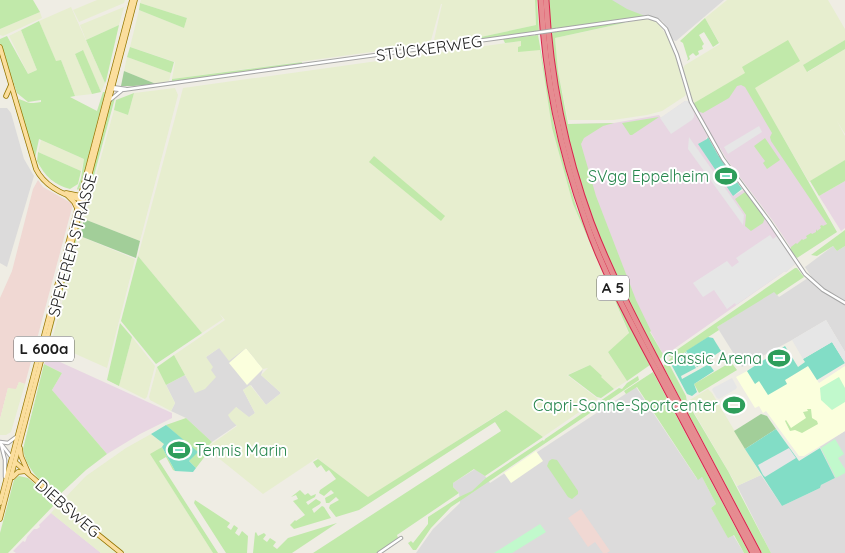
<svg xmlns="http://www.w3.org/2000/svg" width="845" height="553" viewBox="0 0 845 553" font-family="Quicksand,sans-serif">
<rect width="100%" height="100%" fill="#efede4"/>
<g fill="#dcdbdb">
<path d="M550,0h174l-48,41 -3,-1 -10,-18 -8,-5z"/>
<path d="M0,108h7l4,5 13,46 10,17 -27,91 -7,-4z"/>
<path d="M833,246l4,5 8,-5v106l-19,-32 -34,20 -50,27 -25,-40 57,-36 5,6 32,-21 -6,-9z"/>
<path d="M246,347l17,22 -2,6 20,18 -15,12 -15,-20 -8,5 12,23 -6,5 -13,-11 1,18 -25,17 -26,-24 -15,-7 4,-8 -9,-18 19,-10 10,17 16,-22 -5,-13 13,-9z"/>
<path d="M636,387l61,92 5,-2 14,27 -5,4 17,29 5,-2 11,18h-328l17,-24 27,-26 -1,-10 -6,-6v-4l22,-14 10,7 5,7z"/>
<path d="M845,431v122h-74l-34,-67 24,-11 21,31 38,-18 1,-3 14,-7 -15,-31z"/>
</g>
<g fill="#f0d8d3">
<path d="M38,180l5,7 30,17 -48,180 -6,-2 -3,8 -8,-2 -8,31v-121l12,-27 21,-82z"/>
<path d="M581,509l29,42 -3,2h-4l-8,-11 -7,5 -20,-29z"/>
</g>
<g fill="#e8d6e2">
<path d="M743,81l89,152 -35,24 -24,-36 -46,-61 -7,-12 -2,1 -22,-40z"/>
<path d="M685,101h3l20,36 -2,1 27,58 12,-7 33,45 -1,1 18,29 -9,8 -1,-1 -121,85 -37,-67 -59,-165 46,-1 45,-8 2,3z"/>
<path d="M845,181v47l-4,3 -22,-35z"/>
<path d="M49,357l123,56v5l-32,16 -33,20 -55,-64 10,-17 -18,-9z"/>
<path d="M51,513l50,40h-85l-3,-2 10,-10 2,1 1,-2 1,-3 7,-8h3l3,-2 -1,-2z"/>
</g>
<g fill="#fbffdd">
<path d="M246,348l17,21 -16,16 -18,-22z"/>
<path d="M808,366l11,17 26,-17v65l-41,25h-5l-33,-45 -3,2 -4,-7 -4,2 -19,-31 11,-6 7,12 5,-2 28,3 -2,-4z"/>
<path d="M536,451l7,10 -32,22 -7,-10z"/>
</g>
<g fill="#e7eecf">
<path d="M97,0h28l-1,3 -45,19 -6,-12z"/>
<path d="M141,0h394l1,25 -60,13 -43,7 9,-41h-1l-11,40 -258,35 3,-17 -45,-15 9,-37 45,18 3,-10 -47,-15z"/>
<path d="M727,0h101l17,29v11l-42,25 5,7 37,-23v85l-8,-13 8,15v24l-36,22 -63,-109 -52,30 -3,-6 -8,-29 2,-3 35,-21 -15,-26z"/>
<path d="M71,7l34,76 -4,9 -19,-42 -7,4 17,40 -17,2 -14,-36 -5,2 -17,-41z"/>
<path d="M124,7l-5,18 -33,15 -6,-15z"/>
<path d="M40,12l2,6 -39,18 -3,-1v-6z"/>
<path d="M644,19l8,1 6,3 9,13 8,19 11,39 -1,2 -23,15 -15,4 -34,5h-45l-10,-49 -3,-33z"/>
<path d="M21,30l16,40 -9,4 -19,-38z"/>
<path d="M521,41v6l19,3 12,78 21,76 56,130 -21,18 19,29 -13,8 -14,-12 -10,-12 -23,10 31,24 -55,38 -38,-27 -137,88 -51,-40 -54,36 -57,-46 31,-22 -6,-6 -3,-5 8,-8 13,10 6,-4 -12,-23 7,-5 16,20 15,-12 -20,-18 7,-7 -5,1 -17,-21 -17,13 -10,-13 -13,9 7,10 -2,3 5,7 -11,12 -10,4 -21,-38 51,-35 -6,-7 4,6 -21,14 -64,-77 45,-168z"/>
<path d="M127,57l44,16 -2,8 -13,3 -32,-13z"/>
<path d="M175,88l3,7 -38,146 -56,-22 30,-109 14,5 6,-22z"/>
<path d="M41,140l43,19 -3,12 -43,-19z"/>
<path d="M80,236l55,23 -28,109 -56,-25z"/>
<path d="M132,337l23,29 -8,31 -2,2 -26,-13z"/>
<path d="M157,367l18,36 -4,8 -21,-11 -1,-3z"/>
<path d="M19,382l6,2 -14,48 -5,3h-6v-16l8,-31 8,1z"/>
<path d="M708,389l4,4 49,82 -24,11 -49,-84v-1z"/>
<path d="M151,434l14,10 -14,11 62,98h-88l-63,-52 24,-25 40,-28z"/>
<path d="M59,504l51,43 8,6h-17l-50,-40z"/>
</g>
<g fill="#c1e9aa">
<path d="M0,0h33l7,12 -40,17z"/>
<path d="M535,0h2l2,31 -62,9 -1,-2 60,-13z"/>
<path d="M549,0h63l15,9 18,7 -91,13 1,3 70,-10 -1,1 -69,15 3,33 10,53 46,-1 -11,3 -19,12 -3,6 15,52 40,104 15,31 -1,1 14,24 -5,3c-15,-28 -30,-56 -43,-85 -40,-86 -62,-179 -67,-274z"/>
<path d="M140,3l47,15 -3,10 -45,-18z"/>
<path d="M705,18l14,25 -6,4 -9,-15 -5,3 5,9 -2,2 1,3 -5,2 1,3 -3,2 -3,-3 -4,3 1,3 -3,2 1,-2 -5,-16 -3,-2z"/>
<path d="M39,21l17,40 5,-1 14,36 -5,1 27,14 6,-19h2l-24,93 -3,5 -1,-1 4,-11 3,-19 -45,-20 -4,19 4,10h-2l-5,-13 -13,-54v-2c11,4 9,5 22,3v-2l-13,2 -11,-9 -17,-50v-4l7,-3 21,38 9,-4 -16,-40z"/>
<path d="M119,25l-13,56 -1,2 -19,-43z"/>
<path d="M538,35l16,90 15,58 8,26 27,67 46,89 -23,16 -19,-29 21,-19 -56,-129 -21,-76 -12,-78 -22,2v-5l3,-1v-5l-16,2 -2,-4z"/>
<path d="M788,40l12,21 -45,27 82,144 -40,26 -7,-8 1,-3 5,-4 1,1 5,-5 1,1 4,-2 -1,-2 5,-3 1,1 4,-2v-3l1,2 4,-3 -1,-2 2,-1 1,1 4,-2 -56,-83 -1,-4 2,-4 -27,-46 -4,-2 -4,1 -8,12 -26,15 -6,-2 -3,-8 51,-30 -3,-6z"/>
<path d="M845,40v9l-38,23 -4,-7z"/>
<path d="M130,47l44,15 -3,11 -44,-16z"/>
<path d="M83,50l18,42 -9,2 -17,-40z"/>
<path d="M302,62l-1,3 -129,17v-3z"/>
<path d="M134,93l-6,22 -14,-5 2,-10z"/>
<path d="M115,96v2l-69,255 57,-224 9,-29z"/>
<path d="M659,117l-27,18h-2l-8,-12z"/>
<path d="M765,138l15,22 -13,9 -4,-6 2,-2 -11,-15z"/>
<path d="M38,152l43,19 -3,13 -8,5c-16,-4 -25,-13 -33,-28z"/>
<path d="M374,156l71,60 -4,5 -72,-59z"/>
<path d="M845,160v21l-26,15 -9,-15z"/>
<path d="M745,192l20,26 -2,5 -12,8 -6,-5 1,-11 -11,-16z"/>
<path d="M845,230v16l-8,5 -4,-5 -16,10 -6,-1z"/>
<path d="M138,256l64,77 -46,31 -35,-43z"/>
<path d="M795,268h2l7,9 -27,18 -3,-3 -57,35 2,3 -46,30 -4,4 17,32 1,6 41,69 43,82h-9l-99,-187 9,-9 -4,-1z"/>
<path d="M120,323l12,14 -13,49 -12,-6z"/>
<path d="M174,355l11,20 -19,10 -9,-18z"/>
<path d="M731,362l6,8 -38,23 -5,-9z"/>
<path d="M44,364l18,9 -10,17 55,64 -21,16 -29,27c-14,-14 -31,-27 -34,-48z"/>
<path d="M590,365l12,11 -1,1 13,12 -13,9 -4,-1 -29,-22z"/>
<path d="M653,372l96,181h-5l-10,-18 -6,3 -17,-30 5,-4 -14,-27 -4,3 -61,-93 -11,7 -2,-3z"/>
<path d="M638,376l1,4 -188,127 -20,21 -15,22h-3l-5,-7 3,-2 2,2 15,-19v-7l31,-20 13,-6 14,-13 57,-38 1,1 1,-2 74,-51 3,1 5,-6z"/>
<path d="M807,409h4l1,9 5,3 1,3 -16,9 -7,-3 -5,1 -5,-10 1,-1 5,8 15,-10 -3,-6 5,-1z"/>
<path d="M506,410l37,27 -58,39 -11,-7 -21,14v4l6,6 -62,42 1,3 -3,2 -18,13h-64l188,-122 -6,-9 -136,88 -23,7 -7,-9 1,-3 9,-5 -3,-3 -7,6h-3l-1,-5 9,-5 -3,-3 -7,6 -5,-3 1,-3 16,-11 -7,-9 -3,2 -5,-7 -4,3 -4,-6 5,-3 50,38z"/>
<path d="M186,418l26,24 -6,6 3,3 -13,17 -7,-7 8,-9 -31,-27z"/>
<path d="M162,447l13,24 -2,-1 -7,-13 -7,4 59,92h-5l-63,-99z"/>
<path d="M552,459l5,1 21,31v3l-6,5 -4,-2 -21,-31 2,-5z"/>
<path d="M19,476l9,2 28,25 -48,50h-8v-20l14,-53z"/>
<path d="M300,490l5,5 3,-2 3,3 5,-2 -1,3 -9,5 2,3 8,-6 5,3 -1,2 -8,5 2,4 8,-7 2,1 7,11 -37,11 -4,-4 5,-5 1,1 9,-6 -12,-14 5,-2 -2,-4 -5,2z"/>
<path d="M195,500l35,23 -3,4 4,3 3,-5 4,3 -3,5 4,3 3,-5 6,5 -1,17h-21l-32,-50z"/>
<path d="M337,523l-45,30h-39l2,-20 1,-1 2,4 6,-3 2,2 -3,4 4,3 3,-4 6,4 -3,4 4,3 11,-11z"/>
</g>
<g fill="#a2ce99">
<path d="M124,71l32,13 -23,2h-12z"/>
<path d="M84,219l56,22 -4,17 -56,-22z"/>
<path d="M761,414l6,2 9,13 -31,20 -11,-18z"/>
</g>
<g fill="#c1f9cc">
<path d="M839,377l6,11v14l-13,8 -11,-10 -1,-12z"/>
<path d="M835,439l9,15 -6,4 7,11v4l-9,5 -15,-30z"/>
<path d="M540,524l6,8 -34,21h-18z"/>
</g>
<g fill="#82ddc6">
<path d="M708,137l10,18 24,34 -9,7 -35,-52 9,-5z"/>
<path d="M708,337l5,1 8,13 -24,16 -11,-16z"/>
<path d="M832,342l13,21 -28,17 -9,-14 -23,14 2,4 -19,11 -9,-14 -4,3 -8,-13 38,-25 13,21 7,-5 -2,-3z"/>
<path d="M686,352l10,16 -15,8 1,3 27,-15 5,7 -20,13 3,8 -5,4 -5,-2 -16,-30 2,-3z"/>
<path d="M166,425l32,27 -9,9 7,7 -3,4 -18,-1 -13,-24 2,-3 -13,-10z"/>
<path d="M776,429l23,32 21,-13 15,30 -14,7 -1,3 -38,18 -37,-57z"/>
</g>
<g fill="#e6e6e6">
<path d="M685,101h3l6,12v4l-2,3 -21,14 -11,-16z"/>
<path d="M759,126l3,6 -34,22 -4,-7z"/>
<path d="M689,137l55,78 -1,10 -55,-76z"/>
<path d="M770,235l3,4 4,-3 18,28 -9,8 -1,-1 -49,34 -1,-2 -8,6 -13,-19 -11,7 -10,-14 34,-22 5,6 7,-5 -3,-4z"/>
<path d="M826,320l19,32v11l-13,-21 -29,17 -11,-19z"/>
<path d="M732,378l5,9 -1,2 -17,10 -2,-1 -5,-8 1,-2z"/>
<path d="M789,448l7,10 -31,19 -2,-2 -5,-10z"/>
</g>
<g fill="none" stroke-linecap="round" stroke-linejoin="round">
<g stroke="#a5a5a5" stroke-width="4.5">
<g id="minor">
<path d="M556,30l92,-13 9,3 9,9 11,26 14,47 32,57 46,62 36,53 18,16 22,13"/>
<path d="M112,87l14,2"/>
<path d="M111,89l11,1 413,-57"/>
<path d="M110,100l11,-9"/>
<path d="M0,442l8,1 8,-6"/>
<path d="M1,444l4,16v17"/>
<path d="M2,445l10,13"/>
<path d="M379,553l22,-15"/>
</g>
</g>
<g stroke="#967701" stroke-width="5.5">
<g id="major">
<path d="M0,47l36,122c9,18 27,26 46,31"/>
<path d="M6,96l5,-11"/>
<path d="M66,193l15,3"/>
<path d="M68,196l6,6 3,6"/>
<path d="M20,448l1,8 7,16"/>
<path d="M15,462l75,66 31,25"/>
<path d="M13,477l5,-5 8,-1"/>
<path d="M0,503l132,-503"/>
<path d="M0,519l135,-519"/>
</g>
</g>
<g stroke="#d8254c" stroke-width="7">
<g id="highway">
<path d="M541,0c4,76 19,150 45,222 19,55 48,106 75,157 31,58 61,116 92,174"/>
<path d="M546,0c4,76 19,151 45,222 20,53 47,103 73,153 32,60 63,119 94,178"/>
</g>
</g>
<use href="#minor" stroke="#fff" stroke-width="2.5"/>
<use href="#major" stroke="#fbde9d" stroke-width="4"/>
<use href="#highway" stroke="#e68c91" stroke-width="5"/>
<g stroke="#a5a5a5" stroke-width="4.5" stroke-linecap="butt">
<path id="minor-bridge" d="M535,33l21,-3"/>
</g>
<use href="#minor-bridge" stroke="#fff" stroke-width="2.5"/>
</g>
<defs>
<g id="stadium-bare" transform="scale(1.725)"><path d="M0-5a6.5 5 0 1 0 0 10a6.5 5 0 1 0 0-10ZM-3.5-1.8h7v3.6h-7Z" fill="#2e9e5b" stroke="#fff" stroke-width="2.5" paint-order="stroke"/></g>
</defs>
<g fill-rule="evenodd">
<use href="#stadium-bare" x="726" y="176"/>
<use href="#stadium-bare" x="779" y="358"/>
<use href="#stadium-bare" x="734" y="405"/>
<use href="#stadium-bare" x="179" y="450"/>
</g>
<g text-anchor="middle" stroke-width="4" stroke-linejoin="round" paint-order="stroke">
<g fill="#fff" stroke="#626262" stroke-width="1">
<rect x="597" y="275.5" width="32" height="25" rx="4"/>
<rect x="14" y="336.5" width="60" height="25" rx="4"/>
</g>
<g font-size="15" font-weight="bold" fill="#1e1e1e">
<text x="613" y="293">A 5</text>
<text x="44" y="354">L 600a</text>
</g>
<g font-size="16" fill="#1e1e1e" stroke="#fff">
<text transform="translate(429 48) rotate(-8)" y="6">STÜCKERWEG</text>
<text transform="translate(72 245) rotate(-75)" y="6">SPEYERER STRASSE</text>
<text transform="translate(68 508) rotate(41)" y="6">DIEBSWEG</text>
</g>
<g font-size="16" fill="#27864d" stroke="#fff" text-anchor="end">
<text x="709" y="182">SVgg Eppelheim</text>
<text x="762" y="364">Classic Arena</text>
<text x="718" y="411">Capri-Sonne-Sportcenter</text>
<text x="195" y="456" text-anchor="start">Tennis Marin</text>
</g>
</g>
</svg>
